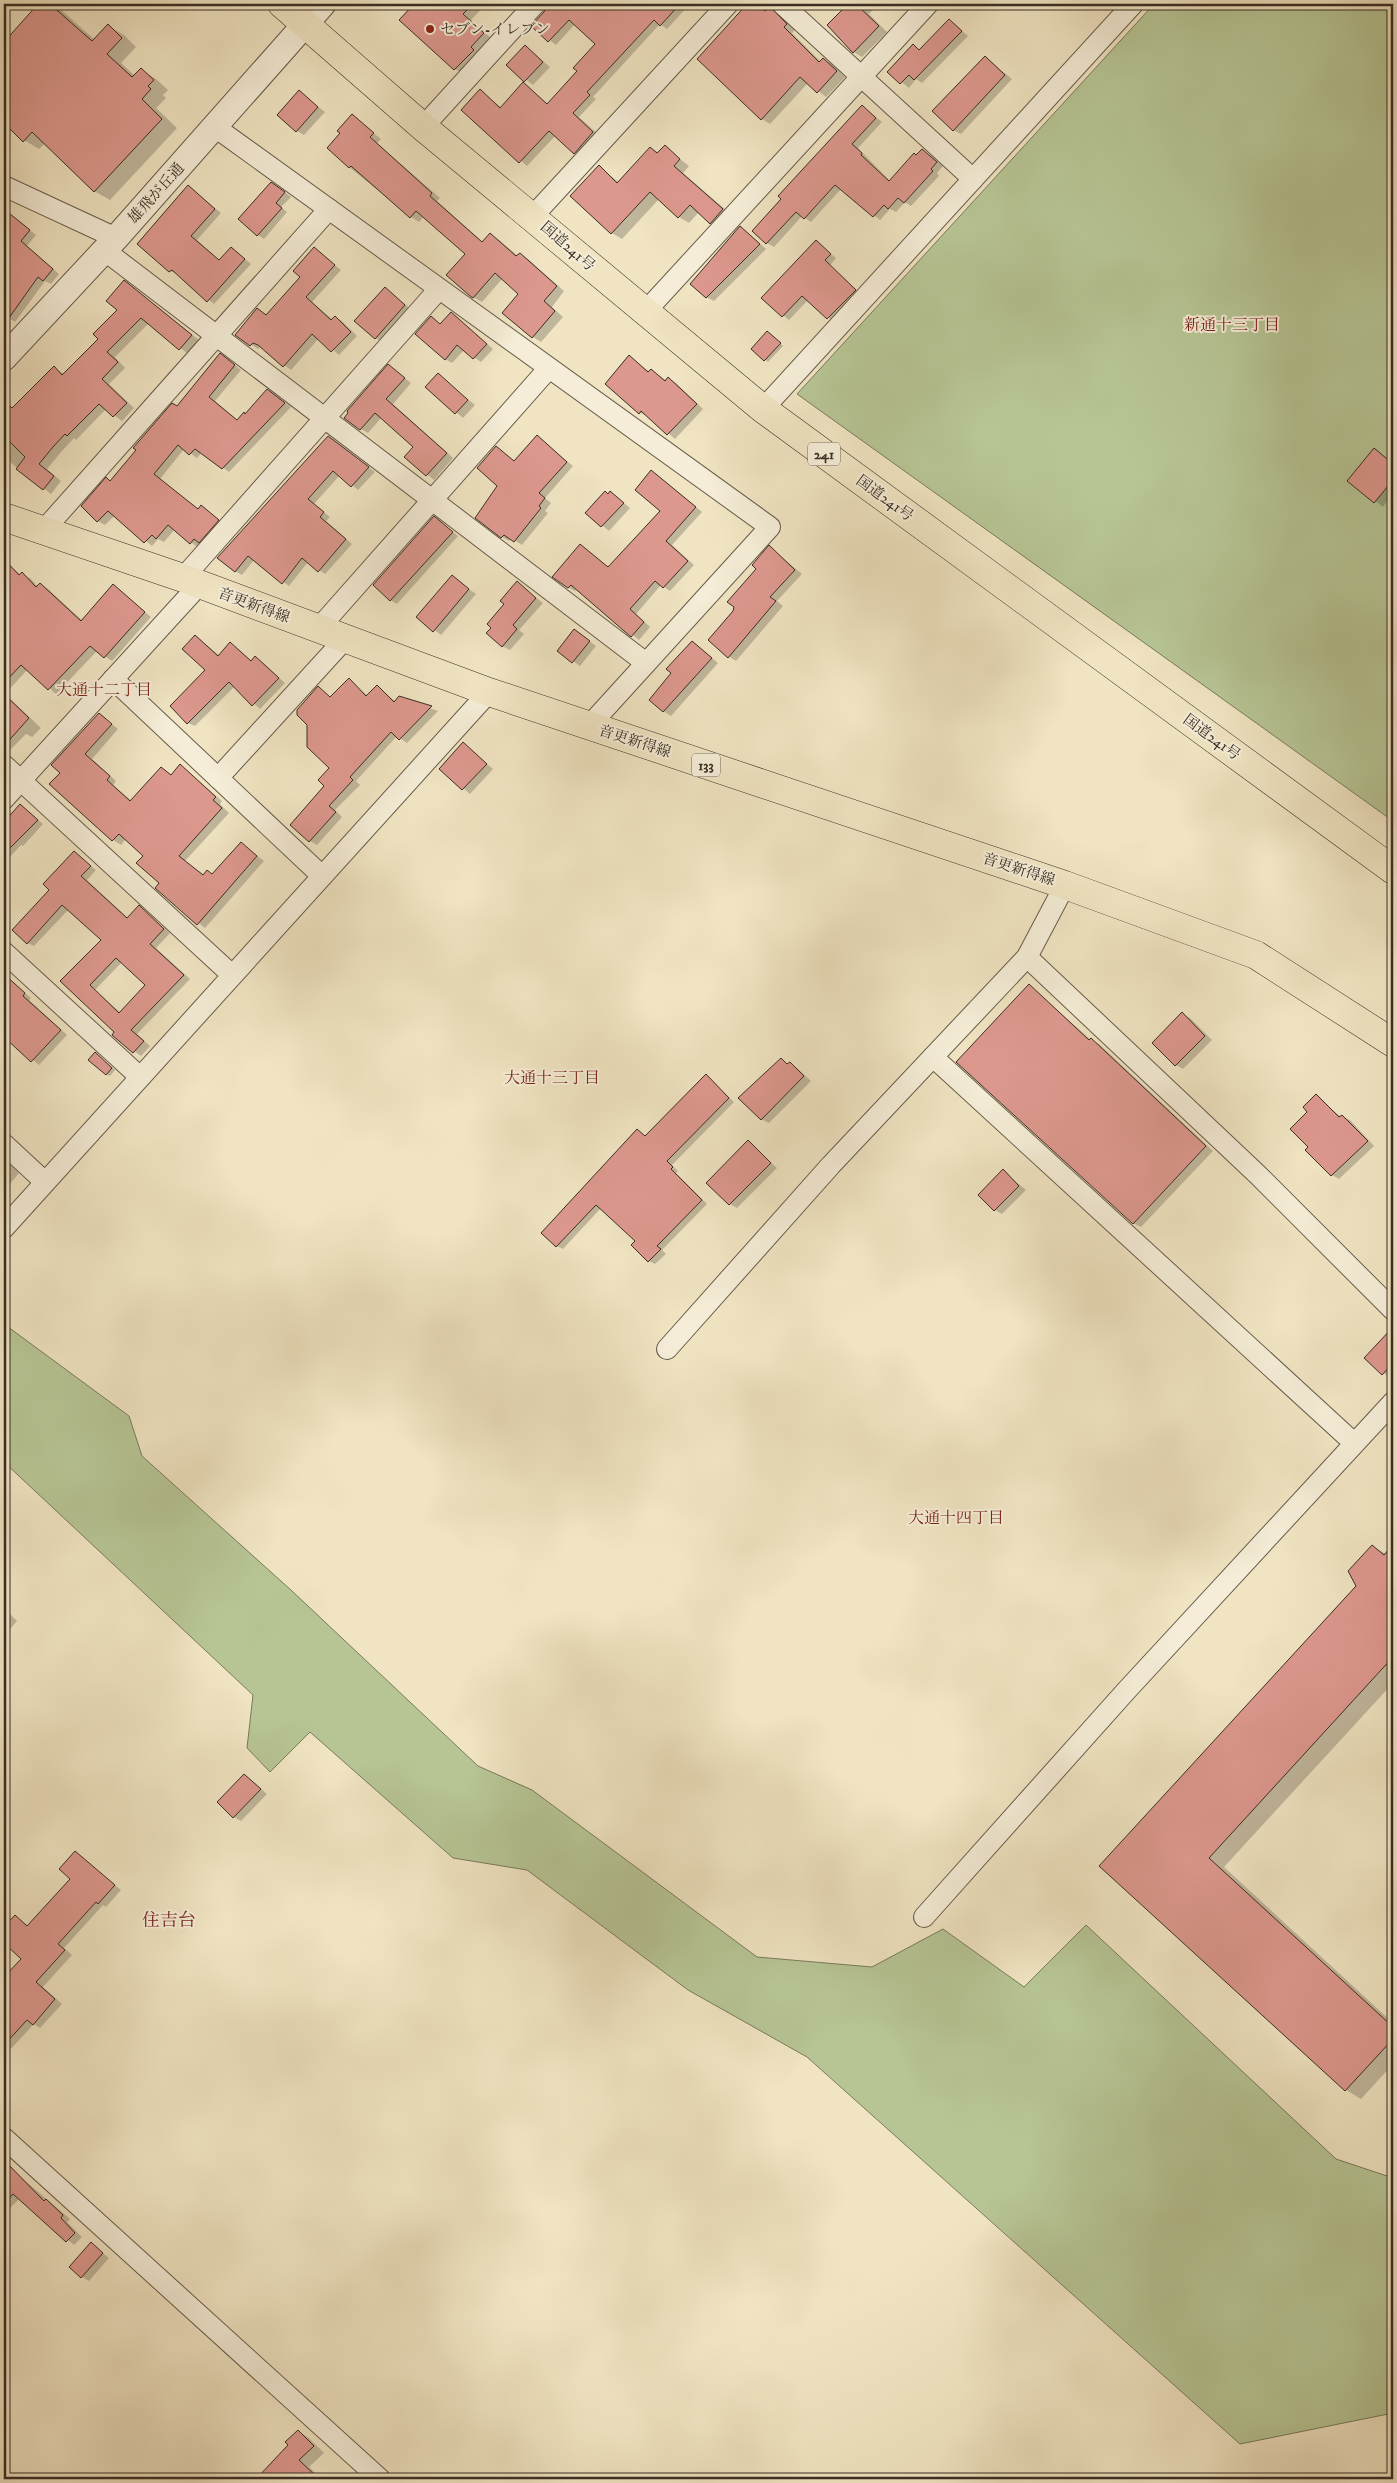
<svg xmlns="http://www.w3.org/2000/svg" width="1397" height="2483" viewBox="0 0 1397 2483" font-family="'IM FELL DW Pica','Noto Serif JP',serif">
<rect width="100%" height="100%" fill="#f0e4c2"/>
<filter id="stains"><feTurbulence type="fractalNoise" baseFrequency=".004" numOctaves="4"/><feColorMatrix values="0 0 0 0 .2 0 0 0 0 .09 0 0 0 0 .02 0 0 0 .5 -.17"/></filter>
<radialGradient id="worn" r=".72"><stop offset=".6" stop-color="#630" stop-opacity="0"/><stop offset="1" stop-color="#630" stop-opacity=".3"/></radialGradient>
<g fill="#b7c595" stroke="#787a5d">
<path d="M1154,4h239v817l-596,-427z"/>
<path d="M4,1324l125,92 13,40 150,135 186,175 54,24 225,167 115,10 71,-38 81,58 62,-62 250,234 57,19v235l-153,31 -433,-387 -119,-67 -161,-120 -74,-12 -143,-126 -40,40 -23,-24 6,-53 -249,-233z"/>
</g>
<g fill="#0003" fill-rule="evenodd">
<path d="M40,4h11l8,4 36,32 13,-14 16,9 12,12 -15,16 14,13 6,-6 15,9 12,11 -5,5 3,3 -10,10 21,20 -67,72 -16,-9 -49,-48 -6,6 -15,-9 -20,-19v-77z"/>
<path d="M416,4h9l9,6 6,-6h46l-15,16 21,19 -28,35 -9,-5 -54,-49z"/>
<path d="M509,4h13l-4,5z"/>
<path d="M555,4l4,2 2,-2h129l-23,25 -7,-5 -67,73 3,2 -17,18 21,19 -18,21 -26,-22 -29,31 -64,-56 18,-19 21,17 22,-24 24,20 31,-33 18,-27 -22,-20 -19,21 -23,-18z"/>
<path d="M749,4h8l9,7 3,-3 9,5 17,17 -3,3 29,29 2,-3 9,5 13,13 -19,20 -18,-14 -38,41 -8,-5 -63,-60z"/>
<path d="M837,4h41l-9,10 18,18 -25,25 -8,-5 -10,-42z"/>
<path d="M949,20l19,16 -46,47 -6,-4 -7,9 -20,-16 24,-26 8,4z"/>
<path d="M525,46l25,21 -17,18 -25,-20z"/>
<path d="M985,57l27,22 -51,55 -8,-4z"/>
<path d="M299,92l26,20 -21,23 -7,-4z"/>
<path d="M862,106l20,16 -24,26 32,33 33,-31 20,16 -6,7 2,3 -28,30 -6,-4 -9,10 -6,-3 -10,11 -39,-31 -30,33 -9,-6 -28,31 -7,-4 -13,-12z"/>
<path d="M352,116l29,23 -4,4 63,55 -3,3 47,42 7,-8 8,5 19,16 2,-2 8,5 36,32 -12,16 11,10 -22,25 -8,-5 -13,-43 -17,-16 -21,24 -9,-5 -6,-43 -43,-38 -5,6 -8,-5 -62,-50 -7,-34z"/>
<path d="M665,147l24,19 -6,7 50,43 -12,12 -22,-16 -10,11 -10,-6 -20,-18 -37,40 -10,-6 -40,-37 27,-29 20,15 32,-34 8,5z"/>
<path d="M189,187l32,26 -24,27 23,21 11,-13 20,16 -37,40 -36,-30 -8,-3z"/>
<path d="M278,187l13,10 -10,10 6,5 -23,27 -6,-4z"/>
<path d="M7,213l29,22 -9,11 32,28 -8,10 -6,-3 -30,41 -11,-7v-99z"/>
<path d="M741,227l25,22 -52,52 -8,-4z"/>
<path d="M816,242l20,16 -6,7 31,29 -27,28 -26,-22 -19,20 -26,-22z"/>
<path d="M315,249l26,21 -29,32 21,18 2,-3 7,4 15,15 -18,19 -20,-17 -28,32 -31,-23 -2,2 -21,-14 21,-26 9,6 34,-38z"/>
<path d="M125,282l74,58 -11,14 -39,-31 -34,34 10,11 -16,16 25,24 -12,13 -16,-12 -30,31 -2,-2 -13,14 -14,17 14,12 -10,13 -45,-35 -2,2v-59l10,6 40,-40 10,6 36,-35 19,-29z"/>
<path d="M385,288l27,22 -29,32 -8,-4z"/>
<path d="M451,313l42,36 -12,13 -17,-12 -12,13 -7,-4 -14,-41 10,7z"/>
<path d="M771,334l12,12 -15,16 -15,-13z"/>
<path d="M629,357l21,15 1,-2 16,11 2,-2 7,4 27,26 -28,30 -27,-23 -8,-3 -34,-29z"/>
<path d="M227,359l14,11 -26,31 23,20 36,-26 17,12 -62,65 -27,-20 -5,6 -13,-9 -24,30 39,31 2,-3 24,17 -19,22 -5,-4 -4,5 -22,-18 -11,13 -6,-3 -6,7 -37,-31 -10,10 -7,-4 -15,-15 24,-27 4,2 66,-73z"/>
<path d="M389,366l22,17 -18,21 60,54 -19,22 -28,-23 9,-10 -33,-30 -14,16 -7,-4z"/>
<path d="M438,375l37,30 -12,13 -36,-31z"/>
<path d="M328,437l47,35 -17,18 -18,-15 -26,29 16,13 -4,4 26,23 -27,30 -17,-12 -19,24 -35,-26 -12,15 -7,-4z"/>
<path d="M537,437l36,29 -28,32 6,5 -6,8 3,2 -26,32 -11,-7 -2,3 -7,-4 -6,-90 19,15z"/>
<path d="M1374,449l19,14v30l-10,14 -34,-27z"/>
<path d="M658,476l44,36 -30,33 22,20 -24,26 -9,-6 -25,29 14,13 -11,13 -62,-51 -2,2 -7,-4 12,-42 29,23 53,-58z"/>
<path d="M611,493l19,15 -21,23 -22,-18z"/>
<path d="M440,522l18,14 -61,68 -7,-4z"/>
<path d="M770,547l32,27 -25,27 6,5 -47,55 -8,-5 30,-87z"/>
<path d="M4,561l17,14 9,3 8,9 3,-3 7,5 35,32 30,-35 38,31 -39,44 -15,-10 -41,43 -28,-25 -23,25 36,34 -9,9 -6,-3 -22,22z"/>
<path d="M452,577l24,17 -35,41 -23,-18z"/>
<path d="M517,583l26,20 -24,27 5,4 -14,16 -8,-4 4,-42z"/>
<path d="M575,631l21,15 -16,20 -21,-15z"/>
<path d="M196,636l24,20 10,-12 22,17 3,-3 7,4 23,21 -25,26 -25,-23 -40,40 -7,-3 19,-53z"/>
<path d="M693,642l25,21 -47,53 -8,-5 9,-38z"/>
<path d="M349,680l19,16 9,-10 19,16 4,-4 38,13 -31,32 -10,-7 -41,45 4,4 -25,25 7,7 -25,28 -7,-4 20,-73 -12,-80 13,10z"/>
<path d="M99,714l19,15 -26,30 24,22 -3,4 19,16 30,-33 10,7 9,-9 41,35 -2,3 9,9 -44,48 19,14h9l28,-32 23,18 -59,67 -49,-40 4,-5 -15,-27 -19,-17 -5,6 -8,-5 -62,-56 10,-11z"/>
<path d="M463,744l30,25 -23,25 -29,-25z"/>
<path d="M21,805l22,19 -20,22 -2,-1 -12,13 -3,-2 -2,3v-35z"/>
<path d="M74,853l22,17 -9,10 41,38 11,-11 31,26 -14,15 34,31 -53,55 13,12 -9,10 -28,-21 2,-3 -53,-51 41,-41 -34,-31 -35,37 -6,-3 23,-53zM122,962l25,22 -26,29 -26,-23z"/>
<path d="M10,981l21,17 -2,2 38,35 -28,30 -35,-29v-48z"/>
<path d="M1029,985l62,55 8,4 114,107 -72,76 -8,-4z"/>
<path d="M1182,1014l8,4 22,22 -29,29 -7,-4z"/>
<path d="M96,1054l19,16 -5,6 -4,-2z"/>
<path d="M781,1060l16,8 14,13 -42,42 -8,-4z"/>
<path d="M706,1076l28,26 -62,63 6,6 -2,2 31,31 -45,46 4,4 -11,10 -6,-3 -12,-20 -36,-33 -38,41 -6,-3 80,-115 9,6z"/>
<path d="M1316,1096l25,21 1,-1 8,4 24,26 -35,33 -7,-4 -22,-28 -1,-35z"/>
<path d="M748,1142l29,26 -40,40 -7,-4z"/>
<path d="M4,1159l15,14 -15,18z"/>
<path d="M1003,1171l23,19 -24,24 -7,-4z"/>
<path d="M1393,1329v46l-3,3 -25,-20z"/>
<path d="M1372,1546l14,8 7,-8v137l-169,184 169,156v41l-32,35 -15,-9 -245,-224 257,-280z"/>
<path d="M4,1608l13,13 -13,15z"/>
<path d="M245,1775l22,19 -26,27 -7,-4z"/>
<path d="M4,1811l6,6 -6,8z"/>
<path d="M76,1853l45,37 -15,17 -3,-2 -39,43 8,7 -29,32 19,17 -22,24 -6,-4 -28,30 -2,-1v-74l18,-20 -18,-17v-13l11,-13 14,10 43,-47z"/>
<path d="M1393,2125v11l-5,-5z"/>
<path d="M10,2168l60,51 -3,3 15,15 -8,8 -54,-47 -16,16v-40z"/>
<path d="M91,2244l18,14 -20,23 -7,-4z"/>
<path d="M298,2431l11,7 15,15 -15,14 13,12h-64l32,-33z"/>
</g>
<g fill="#dd988e" stroke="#392e25" fill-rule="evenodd">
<path d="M38,4h12l42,37 16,-17 14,14 -15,16 25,23 9,-9 13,12 -6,6 3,3 -9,10 20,20 -68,73 -62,-60 -9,10 -19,-19v-81z"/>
<path d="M414,4h11l7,6 6,-6h35l-10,10 21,19 -13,14 3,3 -20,20 -55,-50z"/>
<path d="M547,4h133l-20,22 -6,-6 -67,72 3,3 -17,18 20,19 -19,22 -25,-23 -30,32 -58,-53 19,-21 20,19 23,-26 24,22 30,-33 -4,-3 22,-24 -26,-24 -21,22 -17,-16 13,-14z"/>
<path d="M747,4h10l8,7 4,-5 18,18 -3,3 35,35 4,-4 14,13 -20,22 -17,-16 -39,43 -64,-61z"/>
<path d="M848,4h8l23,22 -26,27 -26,-28z"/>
<path d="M949,19l13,12 -48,49 -5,-5 -9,9 -13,-12 26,-28 6,6z"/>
<path d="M525,45l18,17 -19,20 -18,-17z"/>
<path d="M985,56l20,19 -52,56 -21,-20z"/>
<path d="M299,90l19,17 -22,25 -19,-17z"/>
<path d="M862,105l14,13 -24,26 10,9 -1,2 28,26 25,-28 2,2 6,-6 15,13 -6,7 2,2 -29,32 -6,-5 -10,11 -4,-4 -11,12 -38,-32 -31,34 -8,-7 -30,32 -14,-13 29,-32 -3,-3z"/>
<path d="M352,114l22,19 -4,4 62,56 -2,3 52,46 8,-9 26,23 4,-3 37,33 -13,15 11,10 -23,27 -30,-25 16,-19 -23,-21 -22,25 -3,-2 -24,-21 19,-21 -49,-43 -6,7 -59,-52 -2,2 -22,-20 13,-15 -3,-2z"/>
<path d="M665,145l15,14 -6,7 49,43 -13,15 -20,-19 -12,13 -28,-26 -39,42 -41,-38 29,-31 18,18 33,-36 7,6z"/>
<path d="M271,182l14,10 -9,11 6,5 -25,28 -19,-17z"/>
<path d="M188,185l27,24 -24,27 28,24 12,-13 14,12 -38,43 -35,-32 -3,2 -32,-28z"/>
<path d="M4,209l26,21 -9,11 32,28 -10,12 -5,-4 -34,48z"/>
<path d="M740,226l20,18 -54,54 -16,-14z"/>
<path d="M816,240l15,14 -6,6 31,30 -29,29 -25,-23 -20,21 -21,-19z"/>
<path d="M314,247l21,18 -29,32 25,23 4,-4 16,16 -20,20 -19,-18 -29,33 -25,-22 -5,-2 -3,3 -15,-11 22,-27 9,7 34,-38 -7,-6z"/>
<path d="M124,280l68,55 -13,15 -38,-32 -34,34 11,10 -16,17 25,24 -14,14 -14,-13 -32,32 -2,-2 -12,13 -14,17 15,12 -11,14 -27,-21 9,-12 -21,-21v-36l8,8 42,-42 8,9 36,-36 -5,-5 24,-24 -11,-9z"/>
<path d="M385,287l20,18 -30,34 -21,-18z"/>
<path d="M451,312l36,32 -14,15 -16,-14 -12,15 -30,-26 16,-18 9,8z"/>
<path d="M767,331l14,12 -17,18 -13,-12z"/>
<path d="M220,353l15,12 -26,32 28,23 7,-8 1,2 22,-25 18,14 -63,66 -27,-20 -6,6 -11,-10 -24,29 44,35 3,-4 18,15 -20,23 -5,-4 -4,5 -22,-19 -12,14 -4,-4 -8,8 -36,-32 -11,11 -16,-16 25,-29 4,4 26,-31 -3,-2 39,-45 5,3z"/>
<path d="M629,355l19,17 3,-3 14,12 3,-4 29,27 -30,31 -26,-24 -2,3 -34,-30z"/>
<path d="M388,364l17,14 -19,21 61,54 -21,23 -22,-19 9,-10 -38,-34 -15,17 -16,-12 4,-5 -1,-2z"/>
<path d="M438,373l30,27 -13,14 -30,-27z"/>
<path d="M537,435l30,27 -28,31 6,5 -6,8 2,2 -27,34 -10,-7 -3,3 -26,-20 22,-32 -20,-18 19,-22 18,15z"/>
<path d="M328,436l41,31 -18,20 -18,-16 -25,28 16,13 -4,5 26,22 -28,33 -16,-14 -20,26 -34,-28 -13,16 -18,-14z"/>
<path d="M1374,448l19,16v16l-19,23 -27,-22z"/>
<path d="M651,470l45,37 -30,34 22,20 -25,27 -8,-7 -25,28 14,13 -13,15 -60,-52 -3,3 -16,-11 28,-33 28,23 52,-56 -25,-21z"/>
<path d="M605,491l3,3 2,-3 14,12 -23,24 -16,-14z"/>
<path d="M434,516l19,16 -63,69 -17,-16z"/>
<path d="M769,545l26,25 -25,27 6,4 -48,57 -20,-18 25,-29 1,-4 -7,-5 29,-33 -4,-4z"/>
<path d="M4,559l15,16 3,-3 14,15 4,-4 41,38 32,-37 32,28 -41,46 -14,-12 -42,44 -27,-25 -17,18z"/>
<path d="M452,575l17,14 -36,43 -17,-15z"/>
<path d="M517,581l19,17 -23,27 4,4 -15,18 -16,-14 5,-5 -4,-4 17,-20 -4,-3z"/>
<path d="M574,629l16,12 -18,22 -15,-12z"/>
<path d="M195,635l23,21 12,-14 21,19 4,-5 24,22 -27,28 -23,-24 -42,42 -17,-18 35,-36 -23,-21z"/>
<path d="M692,641l20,17 -49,54 -14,-12 22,-27 -5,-4z"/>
<path d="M349,678l17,18 11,-11 17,17 5,-6 33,10 -33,34 -8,-8 -41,45 3,3 -24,26 7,6 -27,30 -19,-17 34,-39 -6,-6 11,-12 -22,-21v-22l-10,-10v-5l21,-24 12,11z"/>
<path d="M4,694l25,24 -25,28z"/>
<path d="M99,713l13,11 -27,30 25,22 -3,4 23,21 31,-34 10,8 9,-11 36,33 -3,3 9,8 -43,48 24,19 4,-5 5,4 29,-32 16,14 -60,69 -42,-37 4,-5 -23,-20 7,-7 -24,-22 -7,7 -63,-57 11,-11 -9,-8z"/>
<path d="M463,742l24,22 -25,26 -23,-21z"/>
<path d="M20,804l18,16 -34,34v-32z"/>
<path d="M74,851l17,15 -10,10 46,42 12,-13 25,24 -14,15 34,31 -53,55 13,11 -11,12 -21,-18 2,-3 -54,-51 41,-41 -39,-35 -35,39 -15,-14 37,-40 -6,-6zM116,958l29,27 -26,28 -29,-28z"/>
<path d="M4,974l21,19 -2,3 38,34 -30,32 -27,-25z"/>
<path d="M1029,984l60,56 2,-2 115,108 -73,78 -177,-162z"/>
<path d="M1182,1012l23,24 -30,30 -23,-23z"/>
<path d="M95,1052l17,16 -6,7 -18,-15z"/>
<path d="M781,1058l6,6 3,-2 14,14 -43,44 -23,-22z"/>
<path d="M706,1074l23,24 -62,63 6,6 -2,2 31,31 -45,46 4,3 -13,13 -17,-17 4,-4 -39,-36 -40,42 -15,-14 96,-104 8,7z"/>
<path d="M1316,1094l23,23 3,-2 26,26 -37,35 -26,-26 3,-3 -18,-18 17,-17 -4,-5z"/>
<path d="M748,1140l23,23 -42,42 -23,-22z"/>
<path d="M1003,1169l16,17 -25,25 -16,-16z"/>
<path d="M1393,1327v36l-11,12 -18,-17z"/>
<path d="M1393,1544v113l-184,201 184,169v12l-48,52 -246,-225 257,-280 -8,-15 24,-26 12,10z"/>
<path d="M244,1774l17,15 -28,29 -16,-16z"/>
<path d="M75,1851l40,34 -17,19 -2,-2 -38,42 7,6 -29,32 19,17 -22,26 -6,-5 -23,25v-68l17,-18 -17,-16v-16l11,-12 12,11 43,-47 -11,-10z"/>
<path d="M4,2160l40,41 2,-2 17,16 -2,3 14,15 -9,9 -53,-48 -9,10z"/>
<path d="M91,2242l12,11 -22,25 -12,-11z"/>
<path d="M298,2430l16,16 -15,14 20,19h-63l32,-34 -3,-3z"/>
</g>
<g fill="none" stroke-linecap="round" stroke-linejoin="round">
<g stroke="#675c4c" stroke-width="22">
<g id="minor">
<path d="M782,4l191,175"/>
<path d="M215,127l555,400 -181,199"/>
<path d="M423,127l112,-123"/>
<path d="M4,186l112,52"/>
<path d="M533,216l195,-212"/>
<path d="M104,250l542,413"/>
<path d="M645,312l283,-308"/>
<path d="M763,409l370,-405"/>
<path d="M43,531l286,-322"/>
<path d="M183,578l256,-289"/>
<path d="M319,628l230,-260"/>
<path d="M113,679l209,197"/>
<path d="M4,765l228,210"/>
<path d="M218,778l126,-138"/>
<path d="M4,799l195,-214"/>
<path d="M4,952l136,125"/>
<path d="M1027,957l231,218 135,135"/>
<path d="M933,1057l421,386"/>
<path d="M4,1144l41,38"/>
<path d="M4,1228l485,-536"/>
<path d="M667,1349l164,-184 196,-208 38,-72"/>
<path d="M924,1917l202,-226 267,-289"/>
<path d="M4,2138l376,341"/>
</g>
</g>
<g stroke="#675c4c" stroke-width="27">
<path id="tertiary" d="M4,358l112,-120 207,-234"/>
</g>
<g stroke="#392e25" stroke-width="29">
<path id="primary" d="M4,517l179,61 306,114 576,193 191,70 137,88"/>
</g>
<g stroke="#392e25" stroke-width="29">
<path id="trunk" d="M282,4l141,123 340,282 630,461"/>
</g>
<use href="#minor" stroke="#f5edd7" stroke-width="20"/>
<use href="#tertiary" stroke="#f5edd7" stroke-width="25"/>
<use href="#primary" stroke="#f0e4c2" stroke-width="28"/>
<use href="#trunk" stroke="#f0e4c2" stroke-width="28"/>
</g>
<circle fill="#8f2418" stroke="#f5edd7" stroke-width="2" cx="430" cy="29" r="5"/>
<g text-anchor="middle" stroke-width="4" stroke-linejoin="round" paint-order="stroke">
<g fill="#f5edd7" stroke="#71675a" stroke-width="1">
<rect x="808" y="442.5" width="32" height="23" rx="4"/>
<rect x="692" y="753.5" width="28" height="23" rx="4"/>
</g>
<g font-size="14" font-weight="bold" fill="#392e25">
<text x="824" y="459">241</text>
<text x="706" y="770">133</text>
</g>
<g font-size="15" fill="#392e25" stroke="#f5edd7" text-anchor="start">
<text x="440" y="34">セブン-イレブン</text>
</g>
<g font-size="15" fill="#392e25" stroke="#f5edd7">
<text transform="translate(156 193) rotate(-48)" y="5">雄飛が丘通</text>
<text transform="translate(568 246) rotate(41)" y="5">国道241号</text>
<text transform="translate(885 498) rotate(36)" y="5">国道241号</text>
<text transform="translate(254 605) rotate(20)" y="5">音更新得線</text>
<text transform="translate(1212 737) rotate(36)" y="5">国道241号</text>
<text transform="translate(635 741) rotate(18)" y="5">音更新得線</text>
<text transform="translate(1019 869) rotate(18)" y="5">音更新得線</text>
</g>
<g font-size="16" fill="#7a1f14" stroke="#f5edd7">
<text x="1232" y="330">新通十三丁目</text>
<text x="104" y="695">大通十二丁目</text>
<text x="552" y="1083">大通十三丁目</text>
<text x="956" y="1523">大通十四丁目</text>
</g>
<g font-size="18" fill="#7a1f14" stroke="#f5edd7">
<text x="169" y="1926">住吉台</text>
</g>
</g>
<rect width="1397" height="2483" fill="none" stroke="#f0e4c2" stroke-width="20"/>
<rect x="5" y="5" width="1387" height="2473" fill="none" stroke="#392e25" stroke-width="2.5"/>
<rect x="10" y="10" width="1377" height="2463" fill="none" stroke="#392e25"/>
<rect width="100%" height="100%" filter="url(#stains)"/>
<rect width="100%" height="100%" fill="url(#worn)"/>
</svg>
